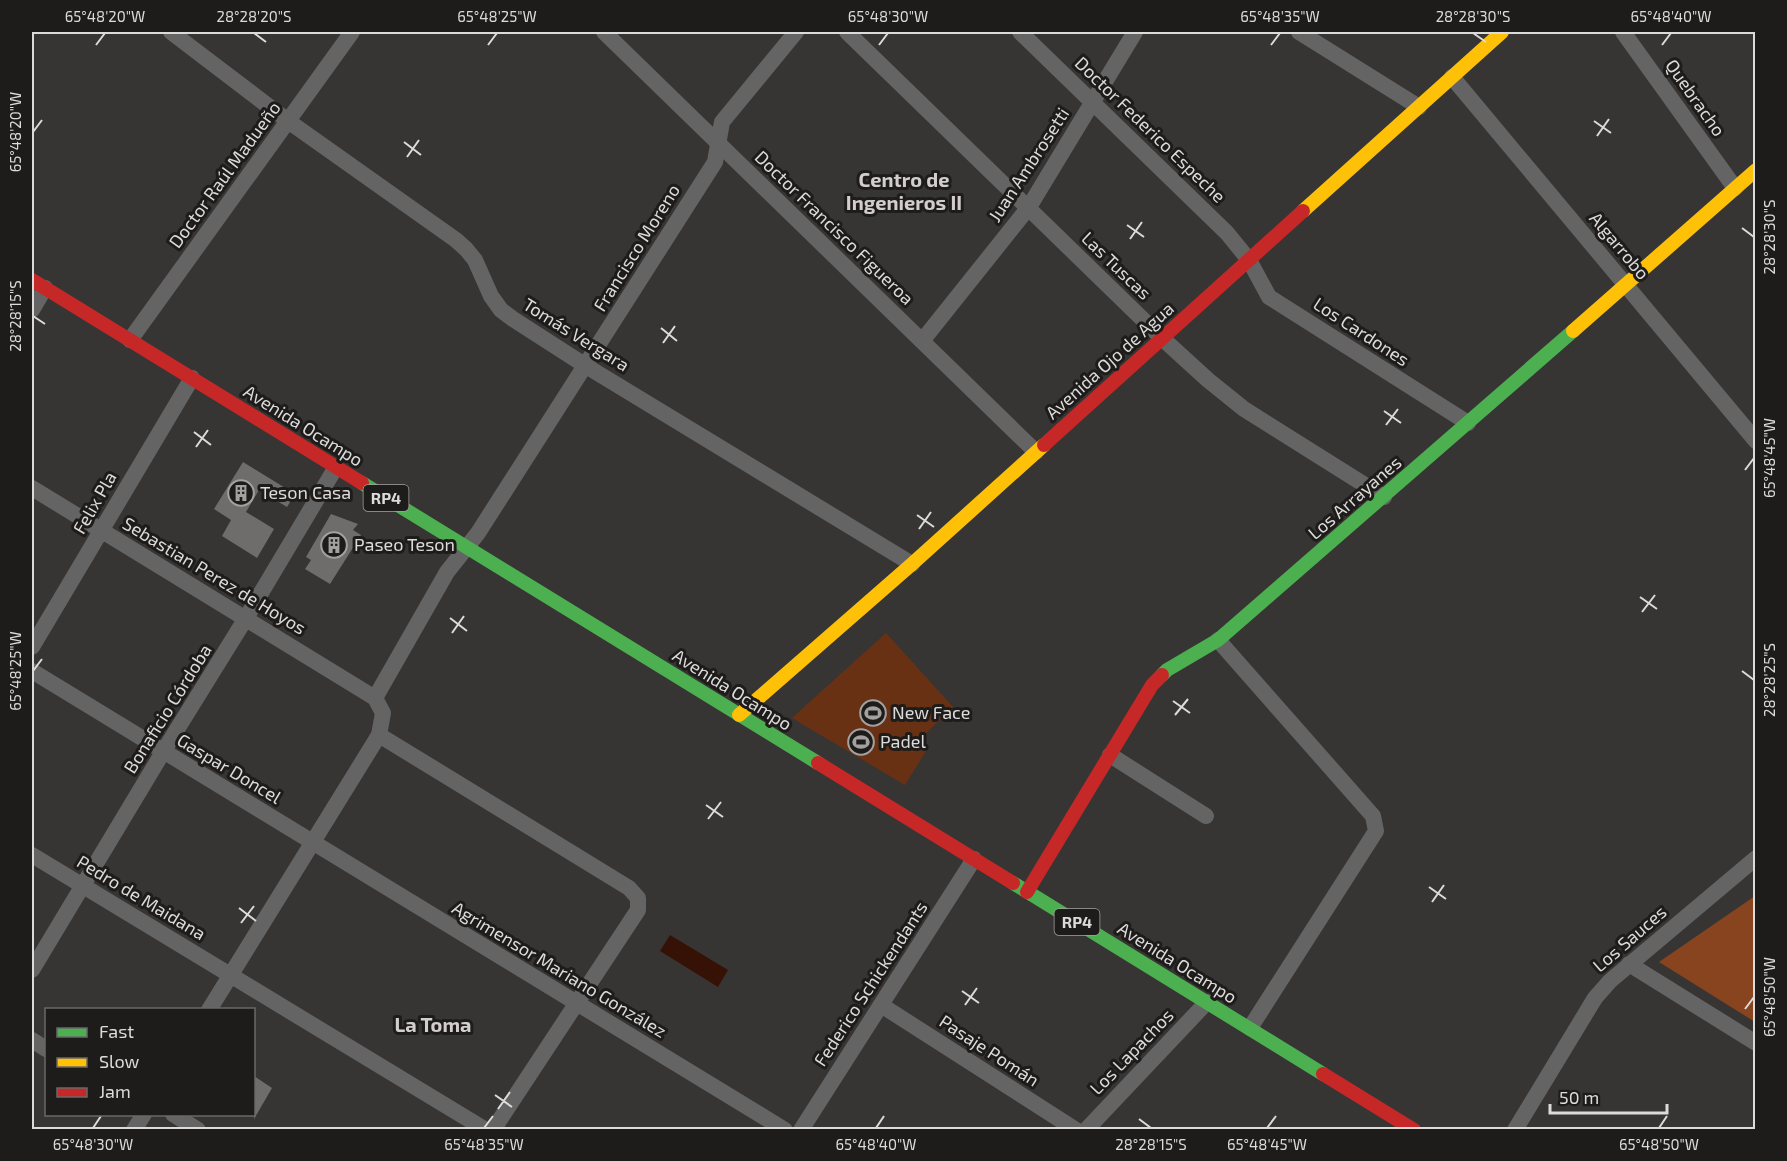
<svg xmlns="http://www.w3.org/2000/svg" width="1787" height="1161" viewBox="0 0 1787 1161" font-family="'Exo 2',sans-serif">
<rect width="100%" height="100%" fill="#373533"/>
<path fill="#683114" d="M886,633l67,74 -38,37 11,7 -21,34 -113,-67z"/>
<path fill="#88431f" d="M1755,896v126l-96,-60z"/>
<path fill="#361105" d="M670,935l58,35 -10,17 -58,-36z"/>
<g fill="#6f6d6b">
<path d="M243,462l52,32 -8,13 -28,-17 -13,22 28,17 -17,29 -35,-22 9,-16 -17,-11z"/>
<path d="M331,514l27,10 -5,6 8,5 -31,49 -25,-15 6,-9 -5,-3z"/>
<path d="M254,1076l18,12 -18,31z"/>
</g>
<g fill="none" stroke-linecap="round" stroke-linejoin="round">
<g stroke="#656464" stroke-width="16">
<path d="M171,32l117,89 168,119 10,9 9,11 16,36 10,14 12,9 73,47 326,198"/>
<path d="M604,32l432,420"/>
<path d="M847,32l316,307 45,41 36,29 140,88"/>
<path d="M1020,32l207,201 22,27 20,37 199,126"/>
<path d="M1299,32l120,75"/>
<path d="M1623,32l112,156"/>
<path d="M1452,77l304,364"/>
<path d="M32,310l13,-22"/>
<path d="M130,340l222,-308"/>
<path d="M922,341l107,-134 106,-175"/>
<path d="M32,488l343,210 8,15 -4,22 -170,275"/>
<path d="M1218,640l155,176 3,15 -126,197"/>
<path d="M32,647l160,-269"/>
<path d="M32,671l753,459"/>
<path d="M375,698l72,-126 31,-39 237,-371 7,-40 74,-90"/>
<path d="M379,735l250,153 9,10v12l-145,220"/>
<path d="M1110,755l96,61"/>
<path d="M32,855l454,275"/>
<path d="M1629,964l127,79"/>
<path d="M32,970l131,-218 83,-134 90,-151"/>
<path d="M881,1005l195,125"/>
<path d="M32,1040l14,9"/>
<path d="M173,1114l25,16"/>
<path d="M134,1130l10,-16"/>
<path d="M801,1130l173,-271"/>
<path d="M1086,1130l121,-128"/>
<path d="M1515,1130l80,-132 15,-17 146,-123"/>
</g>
<g stroke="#4caf50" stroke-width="14">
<path d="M362,483l456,280"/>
<path d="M1162,675l5,-5 51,-30 355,-309"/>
<path d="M1013,883l310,191"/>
</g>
<g stroke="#ffc107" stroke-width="14">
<path d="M1303,211l199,-179"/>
<path d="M1573,331l183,-161"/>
<path d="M739,715l173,-151 132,-119"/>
</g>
<g stroke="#c62828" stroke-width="14">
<path d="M32,280l330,203"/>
<path d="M1044,445l259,-234"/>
<path d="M818,763l195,120"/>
<path d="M1027,892l125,-207 10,-10"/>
<path d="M1323,1074l91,56"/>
</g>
</g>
<path fill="none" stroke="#dddbda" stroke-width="2" d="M254,33l12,9M1473,33l13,9M96,45l9,-12M488,45l9,-12M879,45l9,-12M1271,45l9,-12M1662,45l9,-12M1594,121l17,12M33,132l9,-12M1597,136l12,-17M404,142l17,13M407,157l12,-17M1127,225l17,12M1742,228l12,9M1130,239l12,-17M33,316l12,8M661,328l16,13M663,343l12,-17M1384,411l17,12M1386,425l12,-16M194,432l17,13M196,447l12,-17M1745,470l9,-12M917,515l17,12M919,529l12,-17M1640,597l17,12M1642,612l13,-17M450,618l17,13M452,633l12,-17M33,671l9,-12M1742,671l12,9M1173,701l17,12M1175,715l13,-16M706,805l17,12M708,819l13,-17M1429,887l17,12M1432,902l12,-17M239,908l17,13M241,923l13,-17M962,991l17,12M965,1005l12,-17M1745,1009l9,-12M495,1095l17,12M498,1109l12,-17M1139,1119l12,9M93,1128l8,-12M484,1128l9,-12M876,1128l8,-12M1267,1128l9,-12M1659,1128l8,-12"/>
<defs>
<g id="building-ring" transform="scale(1.35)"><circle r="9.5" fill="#1e1c1b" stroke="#a3a1a0" stroke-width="1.5"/><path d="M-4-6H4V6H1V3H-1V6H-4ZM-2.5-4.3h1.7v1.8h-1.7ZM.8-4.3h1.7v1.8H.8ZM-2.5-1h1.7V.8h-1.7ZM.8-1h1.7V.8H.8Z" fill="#a3a1a0"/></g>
<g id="stadium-ring" transform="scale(1.35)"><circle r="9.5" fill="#1e1c1b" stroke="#a3a1a0" stroke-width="1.5"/><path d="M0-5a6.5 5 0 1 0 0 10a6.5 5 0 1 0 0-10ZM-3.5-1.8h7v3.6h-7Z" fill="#a3a1a0"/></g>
</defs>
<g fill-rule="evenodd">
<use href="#building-ring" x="241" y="493"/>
<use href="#building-ring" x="334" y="545"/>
<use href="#stadium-ring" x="873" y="713"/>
<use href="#stadium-ring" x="861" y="742"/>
</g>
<g text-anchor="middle" stroke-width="6" stroke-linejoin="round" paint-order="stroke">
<g fill="#1e1c1b" stroke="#a4a2a1" stroke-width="1.5">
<rect x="363.5" y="485" width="45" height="26" rx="4.5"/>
<rect x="1054.5" y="909" width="45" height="26" rx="4.5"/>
</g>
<g font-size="16" font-weight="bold" fill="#dddbda">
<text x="386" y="504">RP4</text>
<text x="1077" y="928">RP4</text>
</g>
<g font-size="18" fill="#dddbda" stroke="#1e1c1b">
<text transform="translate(1695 98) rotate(55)" y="6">Quebracho</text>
<text transform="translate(1150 130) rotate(44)" y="6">Doctor Federico Espeche</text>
<text transform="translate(1029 165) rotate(-57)" y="6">Juan Ambrosetti</text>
<text transform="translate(225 175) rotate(-54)" y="6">Doctor Raúl Madueño</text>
<text transform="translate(834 228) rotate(44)" y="6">Doctor Francisco Figueroa</text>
<text transform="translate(1619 246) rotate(50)" y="6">Algarrobo</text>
<text transform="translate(637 248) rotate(-58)" y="6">Francisco Moreno</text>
<text transform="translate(1116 266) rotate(44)" y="6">Las Tuscas</text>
<text transform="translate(1361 332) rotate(33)" y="6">Los Cardones</text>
<text transform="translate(576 335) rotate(32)" y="6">Tomás Vergara</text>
<text transform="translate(1110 361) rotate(-42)" y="6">Avenida Ojo de Agua</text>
<text transform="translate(303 426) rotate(32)" y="6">Avenida Ocampo</text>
<text transform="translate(1355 498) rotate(-41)" y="6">Los Arrayanes</text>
<text transform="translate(95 503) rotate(-60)" y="6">Felix Pla</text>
<text transform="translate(214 576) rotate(31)" y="6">Sebastian Perez de Hoyos</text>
<text transform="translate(732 690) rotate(32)" y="6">Avenida Ocampo</text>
<text transform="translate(168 709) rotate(-58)" y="6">Bonaficio Córdoba</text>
<text transform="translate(229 769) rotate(31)" y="6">Gaspar Doncel</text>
<text transform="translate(141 898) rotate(31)" y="6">Pedro de Maidana</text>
<text transform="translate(1630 939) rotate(-41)" y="6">Los Sauces</text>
<text transform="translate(1177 963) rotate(32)" y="6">Avenida Ocampo</text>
<text transform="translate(559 970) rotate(31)" y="6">Agrimensor Mariano González</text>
<text transform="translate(871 984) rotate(-57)" y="6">Federico Schickendants</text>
<text transform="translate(989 1051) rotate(33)" y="6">Pasaje Pomán</text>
<text transform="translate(1132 1052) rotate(-46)" y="6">Los Lapachos</text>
</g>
<g font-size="18" fill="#dddbda" stroke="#1e1c1b" text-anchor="start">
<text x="260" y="499">Teson Casa</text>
<text x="354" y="551">Paseo Teson</text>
<text x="892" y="719">New Face</text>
<text x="880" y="748">Padel</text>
</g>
<g font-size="20" font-weight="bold" fill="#d3cecc" stroke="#1e1c1b">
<text x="904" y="187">Centro de<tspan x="904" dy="23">Ingenieros II</tspan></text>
<text x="433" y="1032">La Toma</text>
</g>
</g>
<rect width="1787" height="1161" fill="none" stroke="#1e1c1b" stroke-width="66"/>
<rect x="45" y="1008" width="210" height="108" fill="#1e1c1b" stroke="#6a6867" stroke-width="1.5"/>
<rect x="57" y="1028" width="30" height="9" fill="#4caf50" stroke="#6a6867" stroke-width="1.5"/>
<text x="99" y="1038" font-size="18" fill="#dddbda">Fast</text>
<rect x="57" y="1058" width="30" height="9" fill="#ffc107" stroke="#6a6867" stroke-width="1.5"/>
<text x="99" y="1068" font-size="18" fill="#dddbda">Slow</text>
<rect x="57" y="1088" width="30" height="9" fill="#c62828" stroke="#6a6867" stroke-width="1.5"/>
<text x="99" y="1098" font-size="18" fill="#dddbda">Jam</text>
<path d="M1550 1104v9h117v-9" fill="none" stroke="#dddbda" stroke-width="3"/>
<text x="1559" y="1104" font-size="18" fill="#dddbda" stroke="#1e1c1b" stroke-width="4.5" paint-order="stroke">50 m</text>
<rect x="33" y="33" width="1721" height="1095" fill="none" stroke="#dddbda" stroke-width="2"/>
<g font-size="15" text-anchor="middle" fill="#dddbda">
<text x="105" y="22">65°48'20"W</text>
<text x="254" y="22">28°28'20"S</text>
<text x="497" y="22">65°48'25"W</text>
<text x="888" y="22">65°48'30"W</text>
<text x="1280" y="22">65°48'35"W</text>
<text x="1473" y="22">28°28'30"S</text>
<text x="1671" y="22">65°48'40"W</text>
<text transform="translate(16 132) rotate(-90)" y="5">65°48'20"W</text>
<text transform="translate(1770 237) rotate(-90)" y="5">28°28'30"S</text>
<text transform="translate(16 316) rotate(-90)" y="5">28°28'15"S</text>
<text transform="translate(1770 458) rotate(-90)" y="5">65°48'45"W</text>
<text transform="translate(16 671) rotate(-90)" y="5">65°48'25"W</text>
<text transform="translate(1770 680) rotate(-90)" y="5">28°28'25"S</text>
<text transform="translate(1770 997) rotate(-90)" y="5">65°48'50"W</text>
<text x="93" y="1150">65°48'30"W</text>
<text x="484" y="1150">65°48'35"W</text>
<text x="876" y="1150">65°48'40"W</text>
<text x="1151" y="1150">28°28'15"S</text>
<text x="1267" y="1150">65°48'45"W</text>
<text x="1659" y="1150">65°48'50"W</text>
</g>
</svg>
